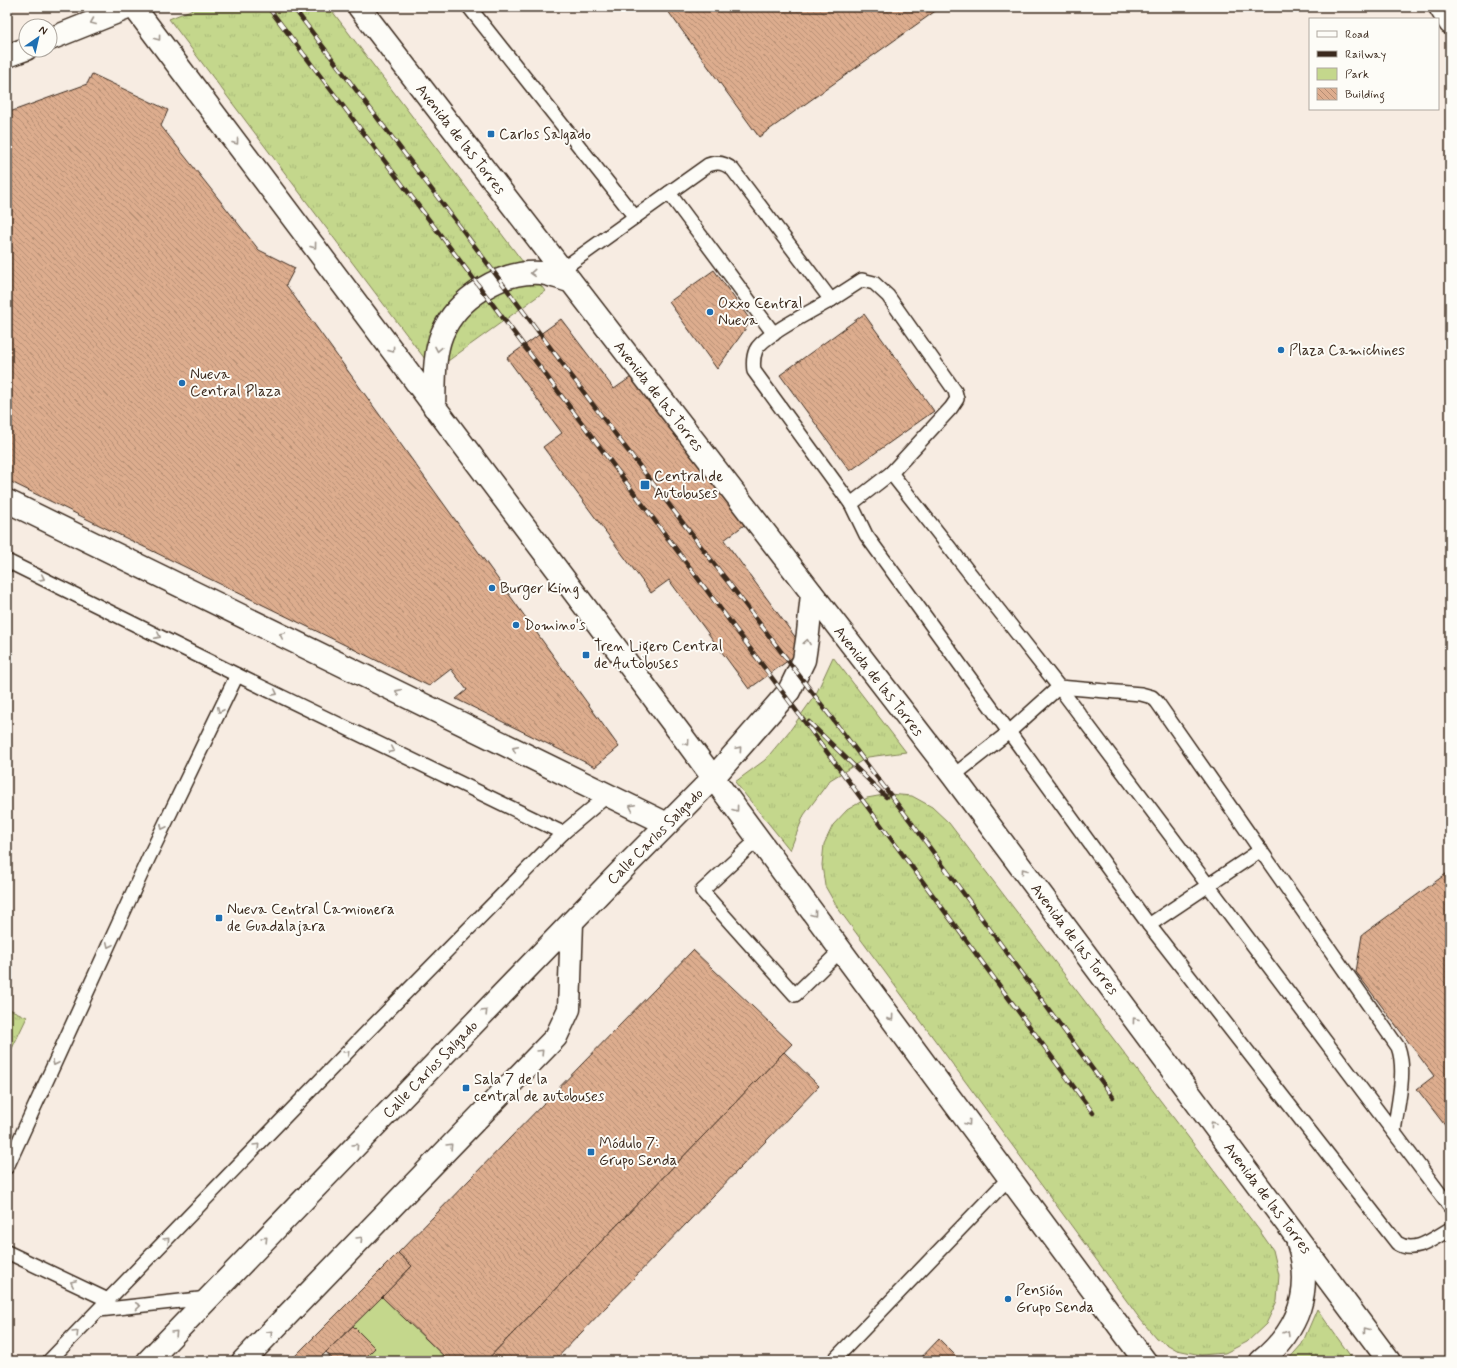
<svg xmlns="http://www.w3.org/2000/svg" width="1457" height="1368" viewBox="0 0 1457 1368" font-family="Mynerve,sans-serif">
<defs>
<pattern id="grass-tufts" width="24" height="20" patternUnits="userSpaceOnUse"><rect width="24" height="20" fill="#c4d78c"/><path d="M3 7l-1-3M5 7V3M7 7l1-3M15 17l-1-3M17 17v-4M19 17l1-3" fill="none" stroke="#a9b978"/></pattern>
<pattern id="building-back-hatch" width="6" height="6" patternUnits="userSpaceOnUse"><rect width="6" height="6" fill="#ddad8e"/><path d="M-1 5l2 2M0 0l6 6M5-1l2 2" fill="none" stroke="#b48d73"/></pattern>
</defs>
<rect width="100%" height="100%" fill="#f7ece2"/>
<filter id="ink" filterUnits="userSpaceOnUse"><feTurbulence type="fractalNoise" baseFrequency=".025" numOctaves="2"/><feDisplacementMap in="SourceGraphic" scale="8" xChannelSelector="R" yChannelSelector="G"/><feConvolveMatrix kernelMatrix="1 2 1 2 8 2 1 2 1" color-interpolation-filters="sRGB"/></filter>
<g filter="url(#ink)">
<g fill="url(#grass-tufts)" stroke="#808055">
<path d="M198,7h131l216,284 -111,80 -265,-352z"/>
<path d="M833,657l73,95 -38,5 -38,23 -26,35 -14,35 -55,-68 30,-22 26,-31 25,-35z"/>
<path d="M889,794l23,2 20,11 17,16 310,407 14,20 6,25 -2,26 -11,23 -19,18 -22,11 -24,2 -24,-5 -21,-12 -16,-19 -303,-412 -12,-21 -3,-21 2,-21 9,-19 14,-15 20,-12z"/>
<path d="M7,1008l20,9 -20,42z"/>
<path d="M1317,1309l37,52h-67l15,-17z"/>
</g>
<path fill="#c4d78c" stroke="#808055" d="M382,1297l67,64h-87l13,-13 -22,-22z"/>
<g fill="url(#building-back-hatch)" stroke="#3b2a1e">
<path d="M665,7h276l-182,130z"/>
<path d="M92,74l76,36 -7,16 98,124 36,18 -9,17 333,462 -24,20 -139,-68 11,-9 -16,-21 -22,17 -422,-206v-367l80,-29z"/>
<path d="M714,270l37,51 -34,48 -48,-67z"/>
<path d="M864,314l70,97 -84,60 -70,-96z"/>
<path d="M561,319l53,70 23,-16 110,150 -23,17 80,109 -55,40 -80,-109 -18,13 -108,-146 19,-14 -55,-75z"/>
<path d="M1450,871v261l-33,-43 17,-13 -78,-104 6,-37z"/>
<path d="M693,950l99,94 -306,317h-37l-67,-64 30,-31 -14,-13z"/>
<path d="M784,1052l35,34 -265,275h-68z"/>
<path d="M398,1253l14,13 -30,31 -65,64h-27z"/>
<path d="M353,1326l22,22 -13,13h-28l-8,-9z"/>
<path d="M939,1339l22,22h-43z"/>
</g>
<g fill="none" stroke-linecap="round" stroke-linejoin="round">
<g stroke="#3b2a1e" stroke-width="16">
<g id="lane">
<path d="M469,7l166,210 73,-52c10,-4 17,-2 25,5l98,130 31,-20 12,3 14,13 67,95 2,8 -6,9 -60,65 -40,31 15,31 143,197 50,-45 391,520"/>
<path d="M669,193l105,141"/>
<path d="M561,270l74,-53"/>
<path d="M831,300c-16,9 -69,36 -75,50 -3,7 -3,14 -2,21l97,133"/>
<path d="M891,473l168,214 82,7 11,3 5,5 241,345c9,24 -1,60 -4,85"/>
<path d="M7,561l230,114 326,158"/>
<path d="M953,776l56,-44 140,193 248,318c18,12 37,-5 53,-14"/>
<path d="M758,839l-56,52 93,104 46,-45"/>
<path d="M1149,925l112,-75"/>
<path d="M7,1167l142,-310 88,-182"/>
<path d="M7,1252l101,48"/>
<path d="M99,1310l109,-12"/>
<path d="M49,1361l315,-326 199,-202 45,-38"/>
<path d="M833,1361l176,-183"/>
</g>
</g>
<g stroke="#3b2a1e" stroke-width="25">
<g id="secondary">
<path d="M134,7l549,730 462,624"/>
<path d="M359,7l594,769 436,585"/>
<path d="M1440,7l10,16"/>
<path d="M50,39l80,-32"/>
<path d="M7,56l19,-7"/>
<path d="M434,407c1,-23 -1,-51 8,-73 15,-36 60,-64 99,-61 9,1 20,6 29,8"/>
<path d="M7,501l660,323"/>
<path d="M148,1361l473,-490 92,-93 76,-87 15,-31 4,-27 4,-39"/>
<path d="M243,1361l313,-324 13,-28 3,-87"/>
<path d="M1261,1361c38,-31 52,-71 37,-118"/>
</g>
</g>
<use href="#lane" stroke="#fdfcf7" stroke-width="13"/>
<use href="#secondary" stroke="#fdfcf7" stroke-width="22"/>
<g stroke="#3b2a1e" stroke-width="4.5">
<g id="rail">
<path d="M268,7c278,366 553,735 825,1106"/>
<path d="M293,7l171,225 139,186 308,404 202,275"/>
<path d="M809,722l77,75"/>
</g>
</g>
<use href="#rail" stroke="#fdfcf7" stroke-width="3" stroke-dasharray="9" stroke-linecap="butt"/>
</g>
<defs><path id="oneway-chevron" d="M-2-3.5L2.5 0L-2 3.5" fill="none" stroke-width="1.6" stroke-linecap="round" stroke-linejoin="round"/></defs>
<g stroke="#9c938a">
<use href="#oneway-chevron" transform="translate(93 22) rotate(158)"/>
<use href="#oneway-chevron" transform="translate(158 38) rotate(53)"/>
<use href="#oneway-chevron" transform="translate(236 142) rotate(53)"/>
<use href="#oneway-chevron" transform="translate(314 246) rotate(53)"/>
<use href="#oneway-chevron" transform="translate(533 273) rotate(177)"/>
<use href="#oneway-chevron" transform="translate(438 349) rotate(101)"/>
<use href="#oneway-chevron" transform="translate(392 350) rotate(53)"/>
<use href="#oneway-chevron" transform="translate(42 578) rotate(26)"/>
<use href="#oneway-chevron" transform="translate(282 635) rotate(-154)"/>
<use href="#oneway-chevron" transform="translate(158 636) rotate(26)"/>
<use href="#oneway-chevron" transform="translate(807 642) rotate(-81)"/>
<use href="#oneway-chevron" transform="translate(398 692) rotate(-154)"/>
<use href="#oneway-chevron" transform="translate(275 693) rotate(26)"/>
<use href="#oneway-chevron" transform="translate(220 710) rotate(115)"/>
<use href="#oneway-chevron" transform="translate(687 743) rotate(54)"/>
<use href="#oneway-chevron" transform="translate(515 749) rotate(-154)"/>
<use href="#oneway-chevron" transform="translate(739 749) rotate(-49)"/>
<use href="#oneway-chevron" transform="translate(392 750) rotate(26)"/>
<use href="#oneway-chevron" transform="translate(632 807) rotate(-154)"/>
<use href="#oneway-chevron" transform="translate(736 809) rotate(53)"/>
<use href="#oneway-chevron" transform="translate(163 827) rotate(116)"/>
<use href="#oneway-chevron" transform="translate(1024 871) rotate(-127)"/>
<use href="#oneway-chevron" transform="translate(814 914) rotate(53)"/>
<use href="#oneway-chevron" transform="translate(109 945) rotate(115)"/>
<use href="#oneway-chevron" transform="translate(485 1012) rotate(-46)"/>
<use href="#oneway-chevron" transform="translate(891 1018) rotate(54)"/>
<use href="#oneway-chevron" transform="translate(1135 1020) rotate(-127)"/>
<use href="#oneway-chevron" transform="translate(541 1052) rotate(-46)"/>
<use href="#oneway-chevron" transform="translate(347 1053) rotate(-46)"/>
<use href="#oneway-chevron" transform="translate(55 1063) rotate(115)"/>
<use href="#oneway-chevron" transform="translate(968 1123) rotate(54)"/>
<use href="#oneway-chevron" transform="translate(1213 1124) rotate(-127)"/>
<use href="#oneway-chevron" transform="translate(257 1146) rotate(-46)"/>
<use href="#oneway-chevron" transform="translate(356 1146) rotate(-46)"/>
<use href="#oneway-chevron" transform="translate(450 1146) rotate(-46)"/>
<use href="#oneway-chevron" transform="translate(265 1239) rotate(-46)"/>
<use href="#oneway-chevron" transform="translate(360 1239) rotate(-46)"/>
<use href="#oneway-chevron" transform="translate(167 1240) rotate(-46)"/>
<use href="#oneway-chevron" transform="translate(73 1283) rotate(-155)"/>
<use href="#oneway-chevron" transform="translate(138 1306) rotate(-6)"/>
<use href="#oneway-chevron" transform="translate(1366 1330) rotate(-127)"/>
<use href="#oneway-chevron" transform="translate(76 1333) rotate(-46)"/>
<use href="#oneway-chevron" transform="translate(175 1333) rotate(-46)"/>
<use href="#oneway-chevron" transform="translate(270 1333) rotate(-46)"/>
<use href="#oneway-chevron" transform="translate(1287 1333) rotate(-58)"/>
</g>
</g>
<g fill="#1f6fb2" stroke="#fdfcf7" stroke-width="1.5">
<rect x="487" y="130" width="8" height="8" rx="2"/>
<circle cx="710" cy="312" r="4"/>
<circle cx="1281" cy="350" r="4"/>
<circle cx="182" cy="383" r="4"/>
<rect x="640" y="480" width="10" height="10" rx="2"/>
<circle cx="492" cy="588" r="4"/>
<circle cx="516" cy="625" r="4"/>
<rect x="582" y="651" width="8" height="8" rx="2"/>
<rect x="215" y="914" width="8" height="8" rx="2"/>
<rect x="462" y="1084" width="8" height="8" rx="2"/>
<rect x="587" y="1148" width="8" height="8" rx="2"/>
<circle cx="1008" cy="1299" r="4"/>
</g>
<g text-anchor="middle" stroke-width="4" stroke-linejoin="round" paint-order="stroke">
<g font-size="15" fill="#3b2a1e" stroke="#fdfcf7" text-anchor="start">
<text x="499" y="139">Carlos Salgado</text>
<text x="718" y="308">Oxxo Central<tspan x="718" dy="17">Nueva</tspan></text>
<text x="1289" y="355">Plaza Camichines</text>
<text x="190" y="379">Nueva<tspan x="190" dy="17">Central Plaza</tspan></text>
<text x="654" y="481">Central de<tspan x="654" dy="17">Autobuses</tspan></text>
<text x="500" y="593">Burger King</text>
<text x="524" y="630">Domino's</text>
<text x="594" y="651">Tren Ligero Central<tspan x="594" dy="17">de Autobuses</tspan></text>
<text x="227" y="914">Nueva Central Camionera<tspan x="227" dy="17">de Guadalajara</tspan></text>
<text x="474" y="1084">Sala 7 de la<tspan x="474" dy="17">central de autobuses</tspan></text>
<text x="599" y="1148">Módulo 7:<tspan x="599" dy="17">Grupo Senda</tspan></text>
<text x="1016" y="1295">Pensión<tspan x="1016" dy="17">Grupo Senda</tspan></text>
</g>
<g font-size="15" fill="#3b2a1e" stroke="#fdfcf7">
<text transform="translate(461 139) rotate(52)" y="5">Avenida de las Torres</text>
<text transform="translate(659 396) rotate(52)" y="5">Avenida de las Torres</text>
<text transform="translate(879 681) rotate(52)" y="5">Avenida de las Torres</text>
<text transform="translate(655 836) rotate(-45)" y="5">Calle Carlos Salgado</text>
<text transform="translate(1075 939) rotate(53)" y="5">Avenida de las Torres</text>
<text transform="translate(430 1069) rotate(-46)" y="5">Calle Carlos Salgado</text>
<text transform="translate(1268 1198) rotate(53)" y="5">Avenida de las Torres</text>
</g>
</g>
<rect width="1457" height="1368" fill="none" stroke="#fdfcf7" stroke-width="24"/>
<rect x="12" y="12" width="1433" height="1344" fill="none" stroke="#3b2a1e" stroke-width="1.5" filter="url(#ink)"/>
<rect x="1309" y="18" width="130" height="92" fill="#fdfcf7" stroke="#afa8a0"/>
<rect x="1317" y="31" width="20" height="6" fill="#fdfcf7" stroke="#afa8a0"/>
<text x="1345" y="38" font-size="12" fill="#3b2a1e">Road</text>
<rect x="1317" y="51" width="20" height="6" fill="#3b2a1e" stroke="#afa8a0"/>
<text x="1345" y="58" font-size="12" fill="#3b2a1e">Railway</text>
<rect x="1317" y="68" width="20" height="12" fill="#c4d78c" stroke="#afa8a0"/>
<text x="1345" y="78" font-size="12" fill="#3b2a1e">Park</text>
<rect x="1317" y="88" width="20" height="12" fill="url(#building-back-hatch)" stroke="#afa8a0"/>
<text x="1345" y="98" font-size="12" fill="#3b2a1e">Building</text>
<g transform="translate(38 38) rotate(34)"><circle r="19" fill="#fdfcf7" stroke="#afa8a0"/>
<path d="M0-3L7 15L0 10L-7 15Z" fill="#1f6fb2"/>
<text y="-6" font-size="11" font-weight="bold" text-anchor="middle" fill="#3b2a1e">N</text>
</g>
</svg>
